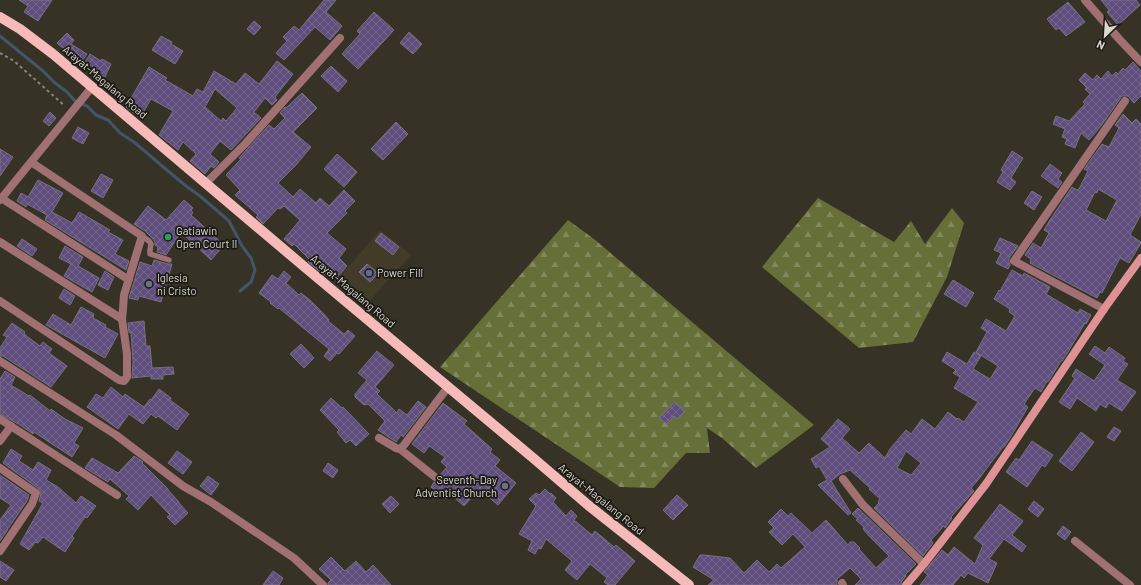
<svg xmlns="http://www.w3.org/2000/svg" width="1141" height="585" viewBox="0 0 1141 585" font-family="Barlow,sans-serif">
<defs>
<pattern id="forest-firs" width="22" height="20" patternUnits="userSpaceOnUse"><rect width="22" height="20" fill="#676f39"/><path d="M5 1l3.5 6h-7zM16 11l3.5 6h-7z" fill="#83895e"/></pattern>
<pattern id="building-cross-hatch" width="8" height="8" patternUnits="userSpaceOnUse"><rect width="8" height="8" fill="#5f4e7d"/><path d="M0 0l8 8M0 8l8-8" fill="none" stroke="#75678e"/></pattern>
</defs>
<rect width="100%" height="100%" fill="#363225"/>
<path fill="#413b28" d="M380,230l31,25 -47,52 -29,-25z"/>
<g fill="url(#forest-firs)">
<path d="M818,198l76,44 17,-21 14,23 27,-36 12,15 -17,54 -34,65 -54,6 -97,-81z"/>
<path d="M568,220l26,19 220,186 -58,43 -34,-30 -15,-10 3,25h-24l-32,35 -34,-1 -180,-120z"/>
</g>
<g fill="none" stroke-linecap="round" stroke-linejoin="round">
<path stroke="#42556b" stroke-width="3" d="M0,36l43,35 12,12 12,9 8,9 12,5 9,9 12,5 12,13 14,9 34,29 18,15 14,10 29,25 13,25 9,12 4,12 -4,12 -11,9"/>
</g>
<g fill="url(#building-cross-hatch)" stroke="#767180" fill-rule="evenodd">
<path d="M19,0h33l-14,21 -14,-9 4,-6z"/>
<path d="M324,0h12l-10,12 16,14 -12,14 -15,-13 -31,33 -8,-7 11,-12 -4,-4 11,-11 5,4z"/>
<path d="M1101,0h35l4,5 -22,20 -11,-13 2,-2z"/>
<path d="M1068,2l17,20 -19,14 -7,-8 -3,2 -9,-11z"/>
<path d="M374,12l20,18 -36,39 -16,-15 18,-20 -3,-3z"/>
<path d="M254,21l7,6 -7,8 -7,-6z"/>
<path d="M409,32l13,12 -9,10 -13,-11z"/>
<path d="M67,33l7,7 -3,4 16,10 -5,7 -17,-11 -8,-7z"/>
<path d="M161,36l11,6 -1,2 12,7 -8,13 -23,-14z"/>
<path d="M90,54l11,7 1,-2 9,5 -6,13 -10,-5 2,-3 -12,-7z"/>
<path d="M277,61l16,13 -18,23 2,3 -5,5 -7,-7 -11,14 7,6 -30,32 -11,-9 -10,13 9,8 -5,6 -3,-2 -6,8 -15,-13 6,-7 -13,-12 -5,8 -19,-15 14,-24 -22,-12 -11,19 -14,-11 23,-40 18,11 -2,2 28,16 4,-7 6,3 11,-21 22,13 9,-11 14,11zM215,89l22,19 -11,13 -3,-3 -2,3 -16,-14z"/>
<path d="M1133,62l8,9v25l-7,7 -6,-7h-6l-21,30 -12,14 -8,-7 -6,15 -10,-4 2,-5 -5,-2 3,-8 -12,-5 3,-8 13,5 16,-17 -2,-2 7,-8 -5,-5 2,-1 -8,-8 6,-7 8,7 4,-5 4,4 7,-8 4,5 4,-4 2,2 5,-6 2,2z"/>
<path d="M331,66l16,15 -9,11 -17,-16z"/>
<path d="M302,93l15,15 -24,24 18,15 -15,18 -18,18 15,14 7,-8 16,14 4,-5 9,8 15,-16 11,11 -10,10 2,2 -20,20 19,16 -7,9 8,8 -11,13 -9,-8 -3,4 -16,-13 2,-2 -16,-16 -2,2 -8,-7 16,-19 -16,-14 -4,3 -2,-1 -15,16 -7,-7 2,-2 -23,-20 5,-5 -14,-15 15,-16 -2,-1 30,-33 5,4 11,-11 -5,-5 5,-6 1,1z"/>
<path d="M50,112l6,6 -7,8 -6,-5z"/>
<path d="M1123,114l9,9 4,-4 5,5v90l-11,21 11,7v1l-12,20 -9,-5 -18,35 -2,-1 -3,6 -67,-35 1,-4 -6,-4 8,-12 8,5 8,-15 -5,-3 6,-10 22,-33 5,3 2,-1 9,-18 -4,-2 18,-25 7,3 10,-19 -4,-3zM1098,189l19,11 -11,21 -20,-11 9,-18 2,1z"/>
<path d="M396,122l12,12 -25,26 -12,-11z"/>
<path d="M78,127l11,6 -6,11 -11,-6z"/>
<path d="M0,149l13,8 -13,19z"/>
<path d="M1012,151l11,7 -12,20 5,4 -6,8 -13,-8 6,-10 -2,-2z"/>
<path d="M337,154l20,18 -13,15 -20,-18z"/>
<path d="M1050,164l12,9 -4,6 4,3 -4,6 -17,-12z"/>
<path d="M101,174l12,6 -10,18 -12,-7z"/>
<path d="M38,180l25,13 -11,19 20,11 7,-11 31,18 -2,2 15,8 -8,14 14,7 -3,9 -81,-50 2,-5 -20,-11 -1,3 -9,-6 4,-8 7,4z"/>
<path d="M1032,191l10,6 -8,13 -10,-7z"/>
<path d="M184,200l9,8 -2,2 2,3 -2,2 33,30 -13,15 -30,-28 -15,23 -9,-3 1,-5 -3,-2v-3l-3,-4 -7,-7 -11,-7 14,-18 18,14z"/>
<path d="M381,233l18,14 -6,8 -18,-14z"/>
<path d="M1000,238l18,8 -9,12v3l1,4 -2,4 -12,-6 5,-10 -7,-3z"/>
<path d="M22,239l15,10 -5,7 -15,-10z"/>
<path d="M65,246l18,11 -5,9 21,12 -7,14 -28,-16 7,-12 -12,-6z"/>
<path d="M154,260l14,4h4l-11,38 -22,-6 -1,4 -9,-2 11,-36 12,4z"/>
<path d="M367,264l11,9 -8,9 -11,-10z"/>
<path d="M1012,270l11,6 1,-3 26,14 -4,7 32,19 2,-4 11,6 -5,9 -1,-1 -17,29 -6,9h-1l-13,21 -1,-1 -6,11 -6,-4 -11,16 4,3 -18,31 -6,9h-1l-25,33 -7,8 3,3 -23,26 1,1 -7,10 -1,-2 -13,14 2,3 -10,13 -49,-48 5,-5 -1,-1 2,-3 -11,-10 1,-1 -20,-18 -10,4 -9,7 20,32 -3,2 -30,-30 9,-5 -8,-14 -3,2 -5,-9 19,-12 -9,-8 17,-20 12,10 -8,9 17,15 10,-10 16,15 5,-9 16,-19 5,4 11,-15 13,10 13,-17 9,7 1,-1 6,4 14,-20 -24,-14 6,-11 -7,-4 3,-3 -14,-9 5,-9 20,12 7,-12 7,4 -8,13 17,10 8,-13 -22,-14 11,-20 -6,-4 5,-9 20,12 9,-15 -6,-4 1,-3 -16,-10 5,-9 1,1zM906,451l15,12 -10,12 -14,-7z"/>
<path d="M105,271l9,6 -6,13 -10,-5z"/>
<path d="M284,271l7,6 -5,6 13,12 2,-2 10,8 12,12 6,7 -1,1 16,13 4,-4 7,6 -16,18 -2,-1 -7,8 -6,-5 5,-7 -50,-41 -1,1 -8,-6 1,-1 -12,-9 13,-18 6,4z"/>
<path d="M953,280l21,13 -8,14 -22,-13z"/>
<path d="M64,289l11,7 -5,9 -11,-7z"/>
<path d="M81,307l13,7 -1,4 13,7 -1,2 13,7 -13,24 -59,-33 7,-11 18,11z"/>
<path d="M144,321l2,25h4l2,22 21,-1 1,7 -11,1v4h-12v-3l-19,2 1,-16 -2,-30 -2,1 -1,-10z"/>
<path d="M12,323l13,9 -1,2 16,12 3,-4 9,7 -3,4 18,13 -16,21 -48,-31h-3v-8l7,-11 -4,-2z"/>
<path d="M301,344l13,14 -10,10 -14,-14z"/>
<path d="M1095,346l10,7 4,-6 16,11 -2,3 5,3 -11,16 19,12 -14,19 -13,-8 -3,5 -6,-4 -4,7 -19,-13 -7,11 -11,-7 16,-24 -3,-2 4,-7 18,12 11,-16 -16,-11z"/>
<path d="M377,351l17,14 -19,22 5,4 -3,3 20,19 2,-4 8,6 11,-14 8,6 -23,30 -2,-2 -5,7 -18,-12 7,-9 -17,-17 -4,1 -9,-8v-3l12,-14 -9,-7z"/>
<path d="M5,371l10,6 -4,8 18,11 1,-1 20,16 1,-2 14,10 18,9 -9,15 5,3 -7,11 -26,-17 -12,-8 -1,2 -13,-9 -20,-11v-35z"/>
<path d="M111,387l12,10 2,-3 19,13 6,-8 1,1 8,-11 12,9 -1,2 19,14 -12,16 -19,-14 -2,2 -5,-4 -8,10 -14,-10 -11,15 -31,-22 9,-13 7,4z"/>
<path d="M331,398l11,10 1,-1 26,27 -13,12 -6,-6 -4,3 -9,-11 2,-2 -19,-20z"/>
<path d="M675,402l10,9 -7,8 -4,-3 -7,8 -8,-6z"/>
<path d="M443,403l24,18 -3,3 28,25 -2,3 10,8 -5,6 21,17 -18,22 -19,-16 -15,17 -14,-12 -4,5 -15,-12 3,-5 5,-1 1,-6 7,-8 -6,-5 4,-5 -16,-11 -5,7 -12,-9z"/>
<path d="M1114,427l7,4 -7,10 -7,-4z"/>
<path d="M1081,432l13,10 -22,29 -13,-10z"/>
<path d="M1032,441l21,14 -8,12 -3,-2 -15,22 -21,-15 10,-14 3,2z"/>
<path d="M11,449l11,7 -3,5 14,9 5,-8 13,8 -5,10 12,7 18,16 5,-7 15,10 -9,12 -2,-1 -13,19 2,2 -9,14 -22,-15 -5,6 -2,-1 -7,8 -9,-6 23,-41 -4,-2 2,-8 -2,-4 -36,-26z"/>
<path d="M177,451l15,11 -9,12 -15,-11z"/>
<path d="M134,456l9,6 -1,1 26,26v1l11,12v1l9,10 -13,12 -8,-8 3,-2 -19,-20 -13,15 -12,-11 3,-3 -19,-17 -2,3 -23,-14 7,-10 26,15z"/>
<path d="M328,463l10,7 -5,8 -10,-7z"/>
<path d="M0,475l29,20 -2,6 -20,29v1l-7,10v-21l11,-15 -11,-7z"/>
<path d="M208,476l11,8 -8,11 -11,-9z"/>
<path d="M545,489l5,5 1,-1 5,5 -3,4 13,14 5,-6 6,6 -3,4 18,15 3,-4 19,16 2,-2 19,16 -20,24h-7l-4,-3 3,-4 -17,-14 -13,16 -12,-10 7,-9 -26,-22 -5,10 -3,-1 -3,6 -7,-4 4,-9 -13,-7 17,-28 -7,-7 7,-6 3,2z"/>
<path d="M677,495l11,10 -15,15 -10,-10z"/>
<path d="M391,496l8,8 -9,9 -8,-9z"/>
<path d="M1034,501l10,8 -6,8 -10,-8z"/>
<path d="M1000,504l23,17 -11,14 14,11 -4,6 -18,-13 -15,20 8,4 -9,20 -20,-10 -4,5 -3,-3 -8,10h-33l8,-10 -4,-3 18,-22 6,5 6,-8 21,17 8,-19 -9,-7z"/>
<path d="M858,508l58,56 -11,11 1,1 -4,5 -1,4h-46l6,-6 -11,-11 -13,11v6h-129l6,-5 -21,-13 7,-12h4l26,3 14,15 13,-13 12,12 8,-8 4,4 24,-21 -12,-13 -11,11 -13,-13 5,-4 -6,-6 13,-13 7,7 3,-3 21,20 14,-13 22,25 2,-3h4l6,6 -1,1 17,19 13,-12 -19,-19 -7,-8 1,-2 -8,-7 2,-1 -6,-5z"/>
<path d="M1063,526l8,6 -6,8 -8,-6z"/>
<path d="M331,557l14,14 11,-10 10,11 7,-7 18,20h-63v-2l3,-3 -12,-11z"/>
<path d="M0,561l14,9 -8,11 -6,-4z"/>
<path d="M273,571l10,7 -4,7h-16z"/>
</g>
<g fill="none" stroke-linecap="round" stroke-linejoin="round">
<path stroke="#878479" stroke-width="2" stroke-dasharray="3 3" stroke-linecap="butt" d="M0,53l14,8 51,45"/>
<path stroke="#a17072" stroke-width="5.5" d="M142,236l7,5 2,3 -1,6v4l19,6"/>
<g stroke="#a17072" stroke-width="8">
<path d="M1085,0l35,40 21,22"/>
<path d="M206,183l39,-39 95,-106"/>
<path d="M1,198l125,80 3,1"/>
<path d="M0,200l92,-113"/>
<path d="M0,242l122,77"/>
<path d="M0,301l119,79 5,1 3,-4v-23l-5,-35 1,-10 1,-14 18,-59 -111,-74"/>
<path d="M1104,309l-90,-48 111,-160"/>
<path d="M0,361l116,74 67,51 28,16 83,56 29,27"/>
<path d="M0,419l117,76"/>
<path d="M379,438l17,10 4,1 4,-4 44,-58"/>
<path d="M0,441l11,-15"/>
<path d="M400,449l35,28"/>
<path d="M0,468l36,25 -4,11 -32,47"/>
<path d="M843,479l20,26 61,59"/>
<path d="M1075,541l55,44"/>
<path d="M842,583l1,2"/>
</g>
<path stroke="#df9295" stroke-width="8" d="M906,585l18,-21 62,-80 118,-175 37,-51"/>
<path stroke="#f6babb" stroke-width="10" d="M0,17l20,12 33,25 254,215 225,188 56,48 101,80"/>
</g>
<circle fill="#2e9e5b" stroke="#1c1a14" stroke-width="1.5" cx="168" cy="237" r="4"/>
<circle fill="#5c6f8a" stroke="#1c1a14" stroke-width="1.5" cx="369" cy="273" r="4"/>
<g fill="#6b7280" stroke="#1c1a14" stroke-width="1.5">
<circle cx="149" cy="284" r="4"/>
<circle cx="505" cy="486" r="4"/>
</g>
<g text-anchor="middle" stroke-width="3.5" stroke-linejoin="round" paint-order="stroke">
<g font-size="11" fill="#dbd8d0" stroke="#1c1a14">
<text transform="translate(105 82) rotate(40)" y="4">Arayat-Magalang Road</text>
<text transform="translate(353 291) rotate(40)" y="4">Arayat-Magalang Road</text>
<text transform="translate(601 499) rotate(39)" y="4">Arayat-Magalang Road</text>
</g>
<g font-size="11" fill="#dbd8d0" stroke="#1c1a14" text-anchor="start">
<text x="176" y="235">Gatiawin<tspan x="176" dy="13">Open Court II</tspan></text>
<text x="377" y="277">Power Fill</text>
<text x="157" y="282">Iglesia<tspan x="157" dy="13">ni Cristo</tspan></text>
<text x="497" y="484" text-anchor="end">Seventh-Day<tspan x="497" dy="13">Adventist Church</tspan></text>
</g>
</g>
<g transform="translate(1105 36) rotate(205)" stroke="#1c1a14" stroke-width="3" paint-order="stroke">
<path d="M0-3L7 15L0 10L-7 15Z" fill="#dbd8d0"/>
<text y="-6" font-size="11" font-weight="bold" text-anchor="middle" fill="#dbd8d0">N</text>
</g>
</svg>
